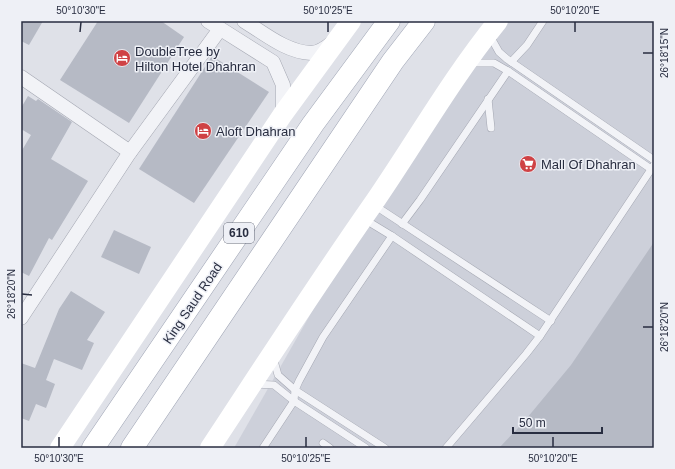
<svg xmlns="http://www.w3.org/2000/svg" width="675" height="469" viewBox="0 0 675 469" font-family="Helvetica,sans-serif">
<rect width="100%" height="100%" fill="#dfe1e8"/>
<path fill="#cdd0da" d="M500,21h154v427h-420l104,-182z"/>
<g fill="#b6bac5">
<path d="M21,21h22l-14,24 -8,-4z"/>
<path d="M98,21h63l23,16 -55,86 -69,-43z"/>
<path d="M212,56l57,36 -75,111 -55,-34z"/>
<path d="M28,96l8,5 2,-2 34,23 -21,37 37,22 -36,59 -3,-2 -20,38 -8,-4v-120l10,-17 -10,-6v-21z"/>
<path d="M114,230l37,17 -12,27 -38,-17z"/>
<path d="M654,242v206h-155l23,-24 49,-59z"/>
<path d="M71,291l34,21 -18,28 7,3 -12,27 -28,-11 -8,21 9,4 -9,24 -10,-4 -7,17 -8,-3v-55l14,5 24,-59z"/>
</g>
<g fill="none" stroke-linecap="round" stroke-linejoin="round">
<g stroke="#a4a7b2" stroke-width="8">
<g id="service">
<path d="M490,36l9,16 8,7 147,101"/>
<path d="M511,62l16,-17 16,-24"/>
<path d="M469,63h25l14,8 143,98"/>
<path d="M488,99l3,29"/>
<path d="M374,205l177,116"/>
<path d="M364,219l28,17 148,100"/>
<path d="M402,224l18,-24 88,-129"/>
<path d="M273,357l5,18 17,15 90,58"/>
<path d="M254,384l20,1 20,16 72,47"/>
<path d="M323,443l7,5"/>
<path d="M263,448l31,-47 1,-11 4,-9 24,-44 69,-101"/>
<path d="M446,448l80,-94 14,-18 114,-171"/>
</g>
</g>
<g stroke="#a4a7b2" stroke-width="15">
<g id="minor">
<path d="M208,21l65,41 10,23v29"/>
<path d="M244,21c20,12 42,31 67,32 8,0 16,-6 22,-11"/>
<path d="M21,77l109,75"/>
<path d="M21,318l109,-166 90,-123"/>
</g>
</g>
<g stroke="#9ea4b4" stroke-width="23">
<g id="primary">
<path d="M93,448l220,-324 76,-103"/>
<path d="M132,448l261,-387 31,-40"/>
</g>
</g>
<use href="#service" stroke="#f2f3f7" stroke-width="7"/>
<use href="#minor" stroke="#f2f3f7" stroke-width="14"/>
<g stroke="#fff" stroke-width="20">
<path d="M60,448l223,-334 68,-93"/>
<path d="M210,448c54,-82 107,-164 163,-244 42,-61 78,-125 125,-183"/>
</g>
<use href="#primary" stroke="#fff" stroke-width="22"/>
</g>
<path fill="none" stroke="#282d40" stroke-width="1.5" d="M80,32l1,-10M328,32v-10M575,32v-10M643,53h10M22,294l10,1M643,327h10M59,447v-10M306,447v-10M553,447v-10"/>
<defs>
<g id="hotel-disc" transform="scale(0.9)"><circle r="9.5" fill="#cf4245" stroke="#eef0f6"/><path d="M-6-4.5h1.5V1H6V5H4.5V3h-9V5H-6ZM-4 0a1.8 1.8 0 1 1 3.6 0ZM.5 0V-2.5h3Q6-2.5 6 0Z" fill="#fff"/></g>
<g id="supermarket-disc" transform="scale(0.9)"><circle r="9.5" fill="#cf4245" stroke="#eef0f6"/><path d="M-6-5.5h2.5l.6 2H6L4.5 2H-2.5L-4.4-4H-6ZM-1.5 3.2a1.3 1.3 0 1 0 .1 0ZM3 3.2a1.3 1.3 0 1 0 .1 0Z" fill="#fff"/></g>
</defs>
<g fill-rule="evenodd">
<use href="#hotel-disc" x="122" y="58"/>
<use href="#hotel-disc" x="203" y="131"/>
<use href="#supermarket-disc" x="528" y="164"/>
</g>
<g text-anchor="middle" stroke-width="3" stroke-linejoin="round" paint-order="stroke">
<rect fill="#eef0f6" stroke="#636877" stroke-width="1" x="224" y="223" width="30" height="20" rx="3"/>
<g font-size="12" font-weight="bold" fill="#282d40">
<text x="239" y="237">610</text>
</g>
<g font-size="13" fill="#282d40" stroke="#eef0f6" text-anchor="start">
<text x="135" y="56">DoubleTree by<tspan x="135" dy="15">Hilton Hotel Dhahran</tspan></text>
<text x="216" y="136">Aloft Dhahran</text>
<text x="541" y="169">Mall Of Dhahran</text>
</g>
<g font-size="13" fill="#282d40" stroke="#eef0f6">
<text transform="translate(192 303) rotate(-56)" y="5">King Saud Road</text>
</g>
</g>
<rect width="675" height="469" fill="none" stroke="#eef0f6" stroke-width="44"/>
<path d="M513 427v6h89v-6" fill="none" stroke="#282d40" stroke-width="2"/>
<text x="519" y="427" font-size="12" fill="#282d40" stroke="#eef0f6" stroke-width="3" paint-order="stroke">50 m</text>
<rect x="22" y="22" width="631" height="425" fill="none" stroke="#282d40" stroke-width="1.5"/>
<g font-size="10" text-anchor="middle" fill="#282d40">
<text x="81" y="14">50°10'30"E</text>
<text x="328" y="14">50°10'25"E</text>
<text x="575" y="14">50°10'20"E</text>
<text transform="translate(664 53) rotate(-90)" y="4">26°18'15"N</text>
<text transform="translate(11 294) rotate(-90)" y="4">26°18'20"N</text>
<text transform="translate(664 327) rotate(-90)" y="4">26°18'20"N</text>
<text x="59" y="462">50°10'30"E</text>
<text x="306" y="462">50°10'25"E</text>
<text x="553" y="462">50°10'20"E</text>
</g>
</svg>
